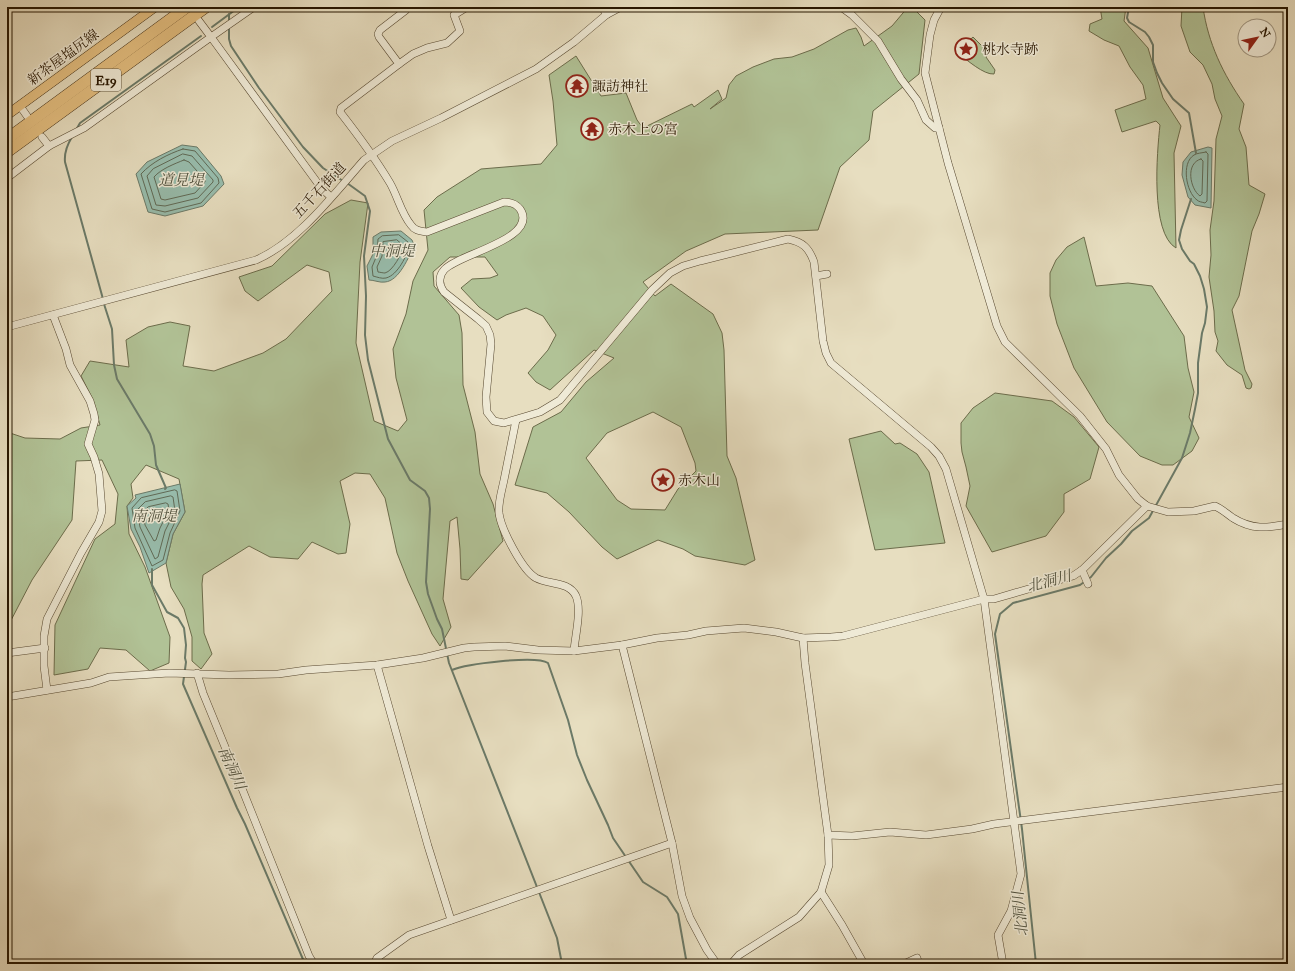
<svg xmlns="http://www.w3.org/2000/svg" width="1295" height="971" viewBox="0 0 1295 971" font-family="'IM FELL Great Primer','Noto Serif JP',serif">
<rect width="100%" height="100%" fill="#e7dec0"/>
<filter id="stains"><feTurbulence type="fractalNoise" baseFrequency=".005" numOctaves="4"/><feColorMatrix values="0 0 0 0 .2 0 0 0 0 .09 0 0 0 0 .02 0 0 0 .5 -.17"/></filter>
<radialGradient id="worn" r=".72"><stop offset=".6" stop-color="#630" stop-opacity="0"/><stop offset="1" stop-color="#630" stop-opacity=".3"/></radialGradient>
<g fill="#b1c296" stroke="#6c6c4b" fill-rule="evenodd">
<path d="M908,7h4l13,13 -6,54 -46,37 -4,29 -29,27 -22,63 -93,4 -39,17 -43,31 12,14 16,-12 42,30 9,19 2,17 3,106 9,22 19,82 -10,5 -50,-9 -12,-7 -25,-9 -41,19 -15,-12 -33,-35 -22,-19 -32,-8 18,-58 28,-15 25,-30 28,-24 -20,-8 -44,40 -14,-8 -8,-9 20,-23 8,-15 -13,-19 -17,-8 -20,7 -9,5 -18,-13 -18,-19 11,-9 18,-1 8,-3 -13,-18h-35l-17,15 1,14 25,29 3,18 1,52 12,47 5,42 13,30 10,37 -35,39 -7,-1 -1,-30 -3,-32 -7,4 -7,78 8,28 -11,19 -8,-12 -24,-53 -11,-28 -12,-55 -15,-24 -15,-1 -15,8 10,43 -4,29 -8,1 -26,-12 -14,17 -28,-2 -21,-11 -46,29 -1,9 2,49 8,21 -11,15 -9,-8v-24l-8,-28 -13,-22 -5,-24 7,-29 12,-22 -6,-33 -33,-14 -15,19 2,14 -6,8 2,28 16,33 25,70 -1,26 -19,8 -24,-21 -26,-2 -12,21 -34,6 1,-50 40,-86 20,-15 3,-30 -16,-34 -26,1 -4,59 -40,60 -25,48v-196l18,6 35,1 21,-11 19,-3 -7,-25 -12,-24 9,-15 39,6 -3,-27 22,-13 22,-5 20,4 -7,40 31,5 49,-18 23,-14 46,-48 -3,-19 -22,-7 -49,36 -13,-10 -6,-14 33,-11 53,-52 26,-14 17,3 -8,59 -4,81 18,78 24,10 9,-11 -11,-42 -3,-29 13,-35 7,-33 15,-31 -4,-40 13,-13 44,-28 60,-5 16,-19 -4,-44 -4,-26 27,-19 25,40 25,-3 11,27 6,8 49,-24 2,3 24,-17 4,9 -12,10 16,-11 3,-13 7,-9 17,-9 21,-8 18,-2 22,-8 34,-19 8,-2 5,9 3,9 28,-20zM653,412l28,15 14,36 1,8 -18,18 -13,21 -34,-1 -14,-9 -31,-42 21,-25z"/>
<path d="M1100,7h26l-2,14 24,27 15,50 18,28 -7,27 2,95c-26,-15 -19,-96 -16,-123l-4,-4 -34,11 -7,-22 31,-11 -3,-14 -13,-18 -11,-21 -15,-6 -15,-9 1,-7 12,-5z"/>
<path d="M1182,7h21c5,36 20,67 41,97l-5,25 7,18 3,38 16,9 -6,20 -7,17 -13,65 -7,14 13,60 7,14 -1,4 -2,1 -3,-1 -4,-13 -15,-10 -11,-14 2,-10 -3,-9 -1,-21 -5,-34 2,-22 -1,-25 4,-29 2,-62 6,-23 -7,-17 -3,-15 -9,-19 -13,-13 -9,-26z"/>
<path d="M973,37l9,9 6,9 -2,2 9,13 -1,4c-10,1 -27,-14 -35,-20l2,-6z"/>
<path d="M1084,237l12,49 32,-3 24,3 32,50 4,32 6,24 -5,25 10,21 -7,13 -19,14h-11l-22,-9 -33,-34 -33,-54 -17,-44 -7,-28v-23l6,-13 11,-13z"/>
<path d="M995,393l57,8 22,16 25,30 -9,32 -26,15v18l-18,24 -54,16 -26,-46 4,-20 -4,-19 -4,-15 -1,-9v-20l12,-15z"/>
<path d="M881,431l14,13 5,-1 17,11 12,18 16,71 -70,7 -26,-111z"/>
</g>
<g fill="#98bdad" stroke="#6b7a68">
<path d="M182,145l15,2 24,29 3,8 -21,22 -38,10 -17,-4 -12,-38 11,-12z"/>
<path d="M1208,147l4,1 -1,60 -16,-3 -7,-8 -6,-22 1,-13 8,-10z"/>
<path d="M401,231l11,9 2,5c-5,12 -15,36 -29,37 -5,1 -11,-2 -16,-2l-2,-14 6,-12v-17l8,-5z"/>
<path d="M180,484l5,28 -12,22 -7,29 -17,10 -9,-26 -9,-18 -4,-23 9,-8 -1,-3z"/>
</g>
<g fill="none" stroke-linecap="round" stroke-linejoin="round">
<g stroke="#606a56" stroke-width="1">
<path d="M183,149l12,2 23,27 1,5 -18,20 -36,9 -13,-3 -11,-35c11,-12 27,-20 42,-25z"/>
<path d="M1206,152l2,2 -1,47 -2,2c-3,-1 -6,-1 -8,-3 -11,-8 -16,-37 -3,-45 3,-2 8,-2 12,-3z"/>
<path d="M183,154l9,2 21,24v2l-15,16 -33,8 -9,-1 -9,-29 6,-7z"/>
<path d="M1201,159l2,2 -1,33 -2,2c-10,-7 -15,-33 1,-37z"/>
<path d="M184,160l5,2 16,18v2l-10,11 -30,7 -4,-1 -7,-22c7,-8 20,-13 30,-17z"/>
<path d="M399,235l9,7 2,3c-3,10 -12,30 -24,33 -4,1 -9,-1 -13,-2l-1,-9 5,-12 1,-16 4,-3z"/>
<path d="M397,240l7,6c-2,7 -11,25 -19,27 -2,0 -6,-1 -7,-1l-1,-5 5,-11 1,-14z"/>
<path d="M175,490l2,1 3,20 -10,22 -7,27 -11,6 -17,-38 -3,-20 9,-10z"/>
<path d="M171,496l2,1 2,14 -10,20 -7,26 -3,2 -15,-32 -3,-17 8,-8z"/>
<path d="M166,503l2,1 1,6 -9,18 -4,12 -2,1 -9,-16 -2,-13 5,-5z"/>
</g>
<g stroke="#6b7a68" stroke-width="2">
<path d="M1129,7l-2,11 2,4 16,10 4,5 4,8v17l4,11 5,10 11,16 16,14 7,40"/>
<path d="M229,14v7"/>
<path d="M212,27l27,-20"/>
<path d="M229,27v12l2,7 28,42 44,59 20,21 20,13"/>
<path d="M76,130l4,-7 121,-87"/>
<path d="M72,137c-5,8 -8,15 -7,25l38,137"/>
<path d="M347,183l18,13 5,15 -6,45 2,40 -1,39 3,25 20,79 22,41 15,11 4,7 1,11 -4,73 2,12 9,25 5,10 7,34 108,275 5,26"/>
<path d="M104,304l8,25 2,36 3,14 33,55 4,12 2,19 10,23 -1,1"/>
<path d="M152,569v16l15,27 11,6 6,10 2,17 -1,13 1,4 -3,22 54,124 8,16 60,140"/>
<path d="M452,670c14,-6 84,-15 96,-7l20,57 9,35 10,25 21,45 5,13 30,44 24,15 11,17 8,45v5"/>
<path d="M1036,964l-14,-135 -27,-195 5,-20 13,-11 67,-18 11,-8 15,-19 15,-14 11,-13 17,-13 33,-60 8,-25 5,-24 3,-16v-30l4,-30 3,-10 2,-16 -3,-18 -4,-13 -6,-12 -4,-3 -8,-12 -3,-9 2,-10 10,-31"/>
</g>
<g stroke="#574830" stroke-width="8">
<g id="minor">
<path d="M254,7l-43,30 111,152 9,8"/>
<path d="M406,7v3l-26,20 -2,4 1,3 20,27 -58,44 -1,4c18,23 35,46 50,71 8,14 11,30 21,42 4,6 9,6 16,7l77,-30c6,0 12,2 16,7 20,30 -63,45 -76,61 -6,7 -5,15 0,22l34,27 8,7 4,9 1,9 -5,53 1,15 7,9 10,2 23,-7 13,-4 20,-12 92,-110 18,-17 13,-7 17,-5 88,-22c15,3 21,9 26,23l9,79 3,12 5,10 100,84 8,9 7,13 38,130 37,275 -10,37 -13,24 5,29"/>
<path d="M603,7l3,8"/>
<path d="M841,7l11,8 26,26 23,38 16,21 9,20 9,8h4"/>
<path d="M941,7l-7,13 -4,15 -5,38 23,90 49,163 8,16 75,74 26,33 13,26 19,24 9,7 21,6 26,-1 21,-5c7,3 12,8 18,12 19,12 34,10 55,6"/>
<path d="M399,64l14,-10 14,-6 20,-5 13,-12 -6,-16 13,-8"/>
<path d="M20,106l7,10"/>
<path d="M42,137l7,9"/>
<path d="M7,178l42,-32 35,-18 127,-91 -12,-16"/>
<path d="M816,276l11,-2"/>
<path d="M7,327l249,-67c42,-18 78,-66 108,-100l28,-19 49,-23 95,-49 38,-27 32,-27 15,-8"/>
<path d="M516,420c-4,20 -8,40 -12,60 -2,10 -6,22 -5,33 2,16 23,57 37,65 13,7 33,3 40,18 6,14 -1,40 -2,55"/>
<path d="M1082,570l6,14"/>
<path d="M622,645l50,198 10,53 8,22 17,32 10,14"/>
<path d="M7,653l38,-5"/>
<path d="M377,665l51,181 23,74"/>
<path d="M197,673l6,20 36,88 70,175 5,8"/>
<path d="M47,690l-3,-24v-30l3,-17 34,-66 18,-31 3,-11 -3,-37 -5,-17 -6,-13 7,-24 -1,-6 -4,-13 -20,-36 -4,-16 -13,-34"/>
<path d="M7,697l84,-14 18,-6 60,-4 60,2 49,-1 28,-4 71,-5 46,-7 41,-10 10,-1 31,-1 33,4 36,1 48,-6 35,-7 31,-3 18,-4 38,-3 32,4 27,6 28,-1 12,-1 141,-37h10l79,-23 9,-6 65,-64"/>
<path d="M828,835l24,1 38,-4 36,3 46,-6 22,-5 294,-37"/>
<path d="M821,892l21,33 22,39"/>
<path d="M374,964l3,-6 32,-23 263,-92"/>
<path d="M731,964l8,-9 60,-38 22,-25 8,-27 -1,-30 -23,-172 -2,-25"/>
<path d="M904,964l13,-6 2,6"/>
</g>
</g>
<g stroke="#271600" stroke-width="10">
<path id="major" d="M7,115l148,-108"/>
</g>
<g stroke="#271600" stroke-width="12">
<g id="highway">
<path d="M7,139l180,-132"/>
<path d="M7,152l199,-145"/>
</g>
</g>
<use href="#minor" stroke="#efead6" stroke-width="7"/>
<use href="#major" stroke="#e4bf80" stroke-width="9"/>
<use href="#highway" stroke="#e4bf80" stroke-width="11"/>
</g>
<defs>
<g id="sight-ring" transform="scale(1.15)"><circle r="9.5" fill="#efead6" stroke="#8f2418" stroke-width="1.5"/><path d="M0-6L1.8-2.2L6-1.7L2.9 1.2L3.7 5.4L0 3.3L-3.7 5.4L-2.9 1.2L-6-1.7L-1.8-2.2Z" fill="#8f2418"/></g>
<g id="temple-ring" transform="scale(1.15)"><circle r="9.5" fill="#efead6" stroke="#8f2418" stroke-width="1.5"/><path d="M0-6L5-2H3V0L6.5 2.5H4V6H1.5V3h-3V6H-4V2.5H-6.5L-3 0V-2H-5Z" fill="#8f2418"/></g>
</defs>
<g fill-rule="evenodd">
<use href="#sight-ring" x="966" y="49"/>
<use href="#temple-ring" x="577" y="86"/>
<use href="#temple-ring" x="592" y="129"/>
<use href="#sight-ring" x="663" y="480"/>
</g>
<g text-anchor="middle" stroke-width="3" stroke-linejoin="round" paint-order="stroke">
<rect fill="#efead6" stroke="#635640" stroke-width="1" x="91" y="69" width="30" height="22" rx="3"/>
<g font-size="13" font-weight="bold" fill="#271600">
<text x="106" y="85">E19</text>
</g>
<g font-size="14" fill="#271600" stroke="#efead6" text-anchor="start">
<text x="982" y="54">桃水寺跡</text>
<text x="592" y="91">諏訪神社</text>
<text x="608" y="134">赤木上の宮</text>
<text x="678" y="485">赤木山</text>
</g>
<g font-size="14" fill="#271600" stroke="#efead6">
<text transform="translate(63 57) rotate(-36)" y="5">新茶屋塩尻線</text>
<text transform="translate(319 190) rotate(-47)" y="5">五千石街道</text>
</g>
<g font-size="15" font-style="italic" fill="#4f503d" stroke="#efead6">
<text x="181" y="185">道見堤</text>
<text x="392" y="256">中洞堤</text>
<text x="154" y="521">南洞堤</text>
<text transform="translate(1049 581) rotate(-15)" y="5">北洞川</text>
<text transform="translate(232 768) rotate(66)" y="5">南洞川</text>
<text transform="translate(1020 914) rotate(-96)" y="5">北洞川</text>
</g>
</g>
<rect width="1295" height="971" fill="none" stroke="#e7dec0" stroke-width="24"/>
<rect x="8" y="8" width="1279" height="955" fill="none" stroke="#271600" stroke-width="2"/>
<rect x="12" y="12" width="1271" height="947" fill="none" stroke="#271600"/>
<g transform="translate(1257 38) rotate(57)"><circle r="19" fill="#efead6" stroke="#9f9580"/>
<path d="M0-3L7 15L0 10L-7 15Z" fill="#8f2418"/>
<text y="-6" font-size="11" font-weight="bold" text-anchor="middle" fill="#271600">N</text>
</g>
<rect width="100%" height="100%" filter="url(#stains)"/>
<rect width="100%" height="100%" fill="url(#worn)"/>
</svg>
